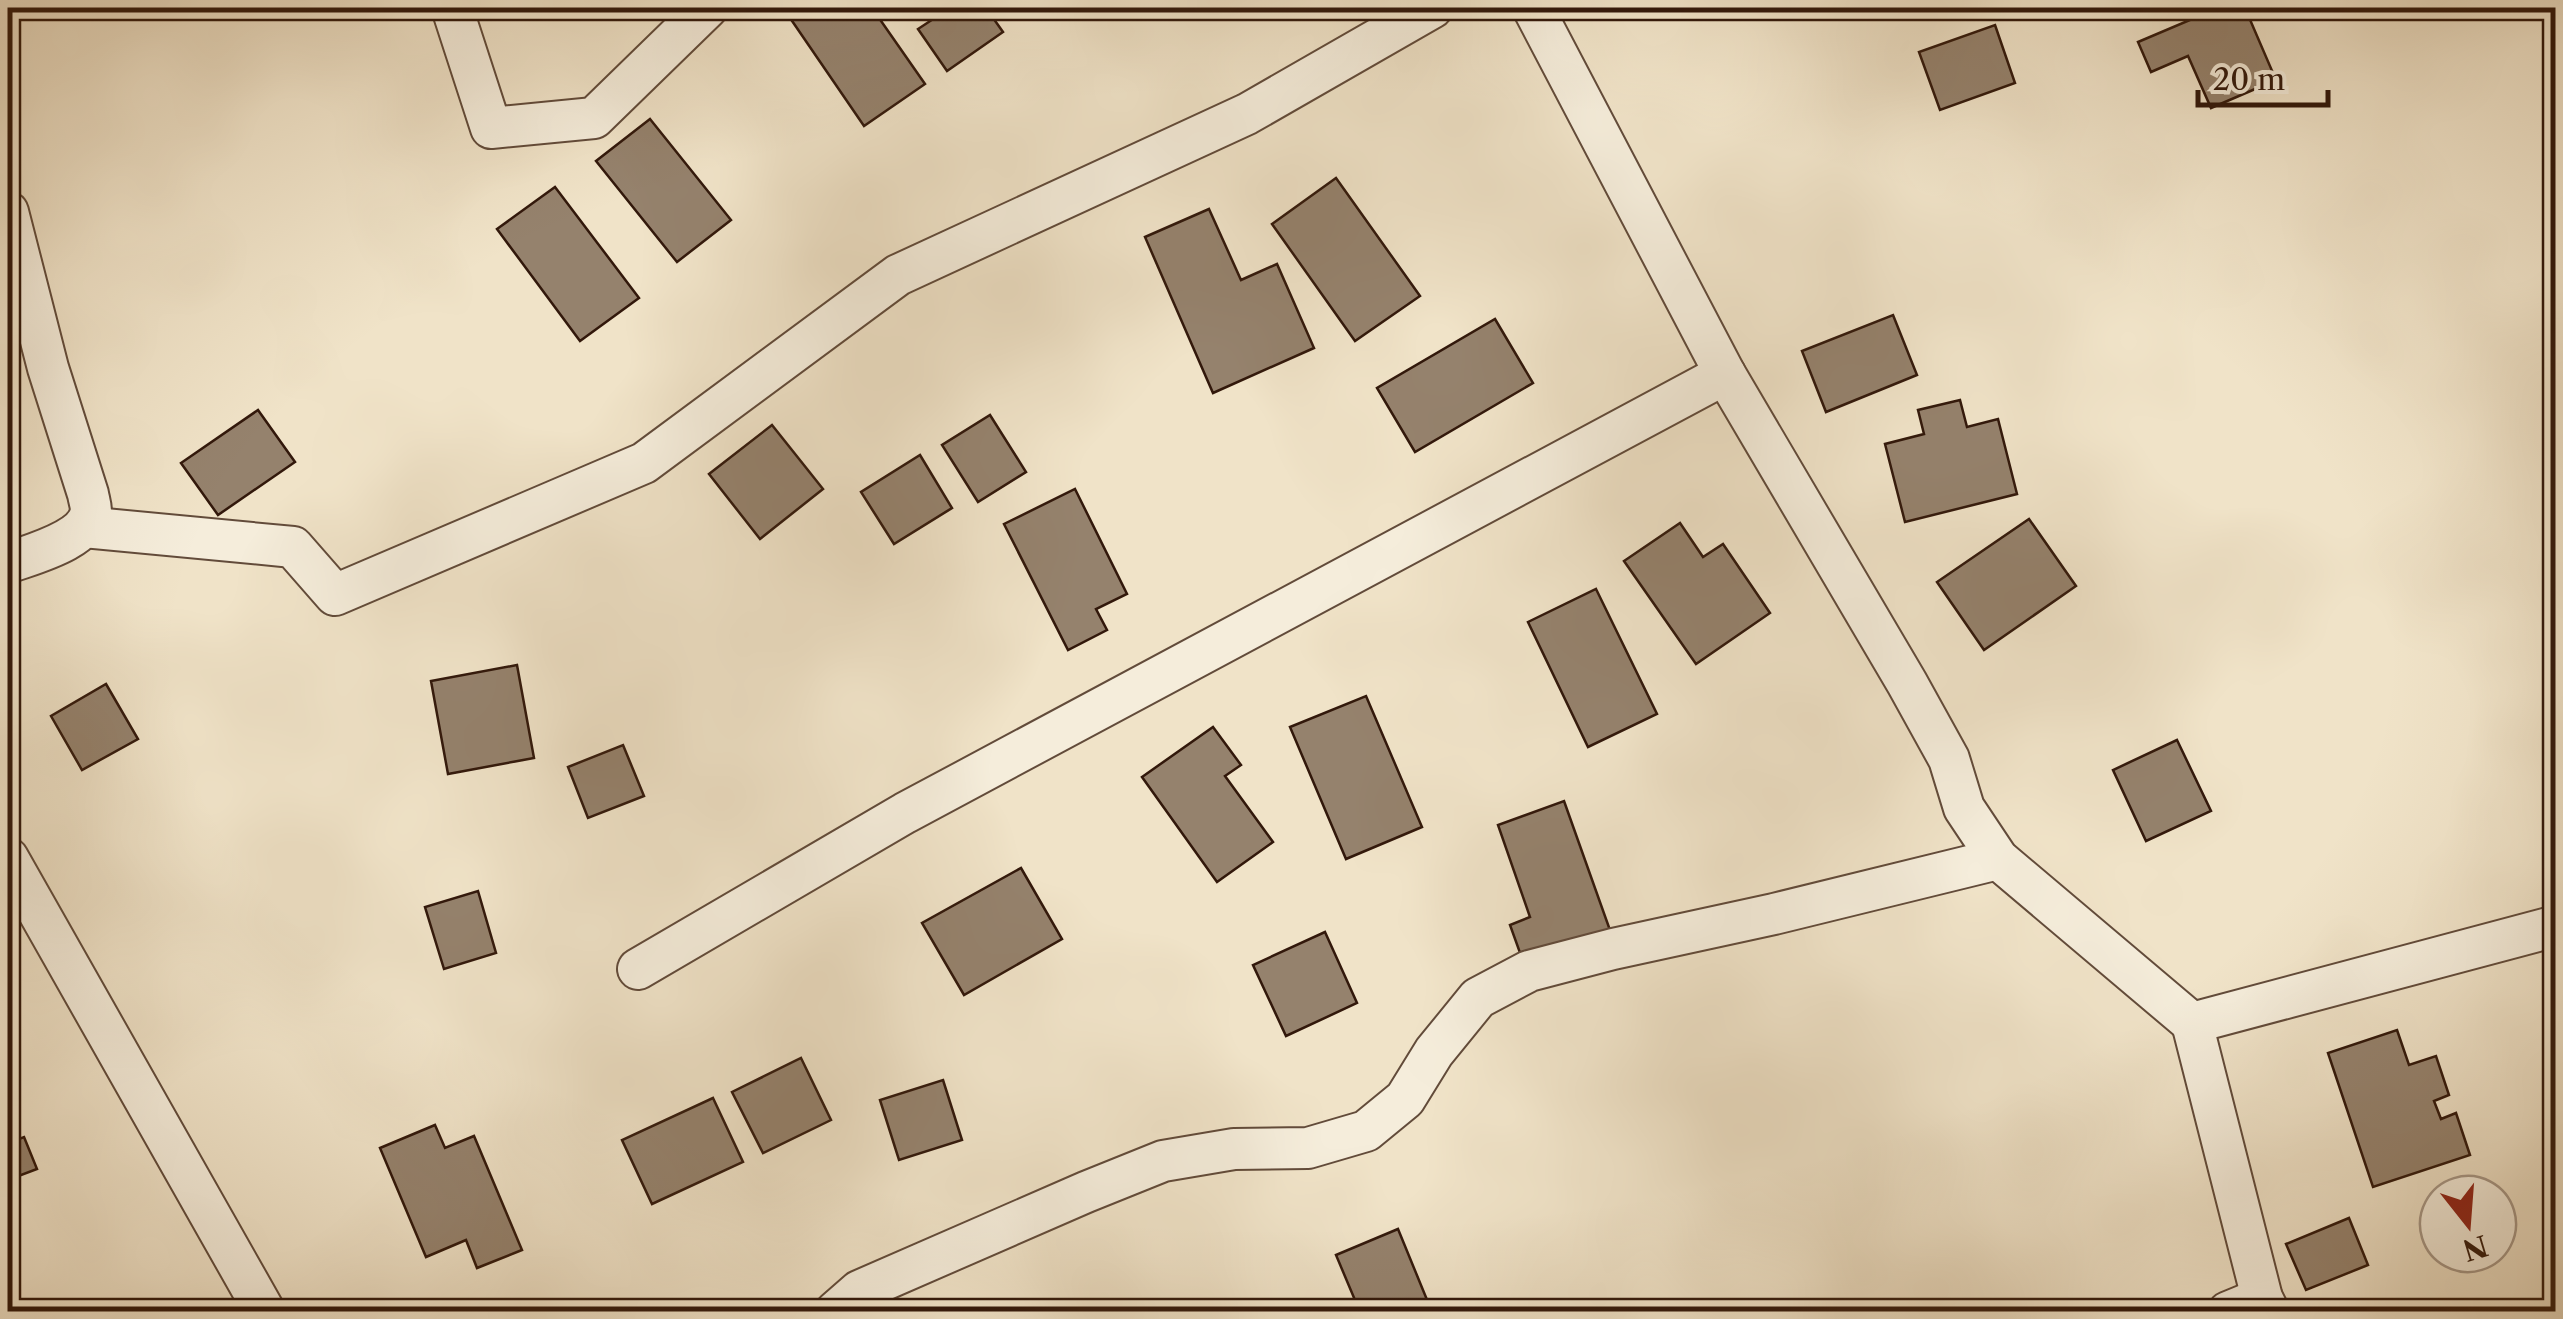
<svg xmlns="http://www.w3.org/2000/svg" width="2563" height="1319" viewBox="0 0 2563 1319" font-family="'Libre Caslon Text',serif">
<rect width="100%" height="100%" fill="#f0e3c8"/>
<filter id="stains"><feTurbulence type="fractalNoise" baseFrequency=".002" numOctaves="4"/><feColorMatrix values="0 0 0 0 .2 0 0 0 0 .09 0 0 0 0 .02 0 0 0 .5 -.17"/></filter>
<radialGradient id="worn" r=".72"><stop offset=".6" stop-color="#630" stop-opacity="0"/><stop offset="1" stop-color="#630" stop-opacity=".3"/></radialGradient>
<g fill="#95826d" stroke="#32180b" stroke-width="2.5">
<path d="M798,8h74l53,76 -61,42 -76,-111z"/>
<path d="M950,8h36l17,24 -56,39 -29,-42z"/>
<path d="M2218,8h27l31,72 -65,28 -23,-52 -37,16 -13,-30z"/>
<path d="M1995,25l20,58 -75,27 -21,-58z"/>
<path d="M650,119l81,101 -54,42 -81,-101z"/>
<path d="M1336,178l84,118 -65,45 -83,-117z"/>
<path d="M555,187l84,111 -59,43 -83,-112z"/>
<path d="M1209,209l32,71 36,-16 37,84 -101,45 -68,-156z"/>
<path d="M1893,315l24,60 -91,37 -24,-61z"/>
<path d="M1495,319l38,64 -118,69 -38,-64z"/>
<path d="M1960,400l7,27 31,-8 19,75 -112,28 -20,-78 39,-10 -6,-24z"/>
<path d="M258,410l37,52 -77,53 -37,-52z"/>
<path d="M990,415l36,57 -48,30 -36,-57z"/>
<path d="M772,425l51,64 -63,50 -51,-65z"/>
<path d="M920,455l32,53 -58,36 -33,-52z"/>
<path d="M1075,489l52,105 -31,15 11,21 -39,20 -64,-126z"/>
<path d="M2029,519l47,67 -92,64 -47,-68z"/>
<path d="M1680,523l23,34 20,-13 47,69 -74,51 -72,-103z"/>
<path d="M1596,589l61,125 -69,33 -60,-125z"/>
<path d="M517,665l17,93 -86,16 -17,-93z"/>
<path d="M106,684l32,55 -56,31 -31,-54z"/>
<path d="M1366,696l56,131 -76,32 -56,-132z"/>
<path d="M1213,727l28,38 -16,11 48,66 -56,40 -75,-105z"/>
<path d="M2177,740l34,71 -65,30 -33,-71z"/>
<path d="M623,745l21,51 -56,22 -20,-51z"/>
<path d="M1564,801l47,132 -87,31 -14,-39 20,-8 -32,-92z"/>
<path d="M1021,868l41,71 -98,56 -42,-72z"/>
<path d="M478,891l18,62 -52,16 -19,-62z"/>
<path d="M1325,932l32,71 -71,33 -33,-71z"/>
<path d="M2397,1030l12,35 27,-9 13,39 -15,6 7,18 15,-6 14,42 -97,32 -45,-134z"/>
<path d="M801,1058l30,62 -68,33 -31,-61z"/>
<path d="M943,1080l19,60 -63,20 -19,-60z"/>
<path d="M713,1098l30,64 -91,42 -30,-64z"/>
<path d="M435,1125l10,23 29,-12 48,114 -45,18 -11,-28 -40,17 -46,-109z"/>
<path d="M24,1137l13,32 -29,11v-37z"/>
<path d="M2349,1218l19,47 -62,25 -20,-46z"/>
<path d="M1398,1229l34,83h-72l-24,-57z"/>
</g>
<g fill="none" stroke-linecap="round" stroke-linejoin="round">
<g stroke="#624b3a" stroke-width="44">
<g id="street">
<path d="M452,8l39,120 103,-10 113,-110"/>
<path d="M1533,8l192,366 182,309 42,76 15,49 34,51 194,164 364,-97"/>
<path d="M8,212l40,156 40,126c1,6 3,11 3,17 -4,30 -60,43 -83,52"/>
<path d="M84,527l209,20 42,48 309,-132 254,-188 349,-161 185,-106"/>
<path d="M8,858l257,454"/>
<path d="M638,969l267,-156 820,-439"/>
<path d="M2192,1023l70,275 7,14"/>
<path d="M835,1312l24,-21 227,-99 77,-31 71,-12 74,-1 58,-17 39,-32 29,-47 44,-54 51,-27 84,-22 161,-35 224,-55"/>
<path d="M2228,1312l34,-14"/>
</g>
</g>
<use href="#street" stroke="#f5eddb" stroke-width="40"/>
</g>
<rect width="2563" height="1319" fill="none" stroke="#f0e3c8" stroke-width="40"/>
<rect x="10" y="10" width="2543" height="1299" fill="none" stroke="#32180b" stroke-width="5"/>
<rect x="20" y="20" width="2523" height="1279" fill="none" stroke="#32180b" stroke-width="2.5"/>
<g transform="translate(2468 1224) rotate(163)"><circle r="48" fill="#f5eddb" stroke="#a79888" stroke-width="2.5"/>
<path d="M0-8L18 38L0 25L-18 38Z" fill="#8f2418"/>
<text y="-15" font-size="28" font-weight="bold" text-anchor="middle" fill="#32180b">N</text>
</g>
<path d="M2198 90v15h130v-15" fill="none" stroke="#32180b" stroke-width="5"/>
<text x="2213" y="90" font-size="30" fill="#32180b" stroke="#f5eddb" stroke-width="8" paint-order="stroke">20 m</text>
<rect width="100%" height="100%" filter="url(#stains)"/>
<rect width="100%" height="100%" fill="url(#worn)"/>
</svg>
